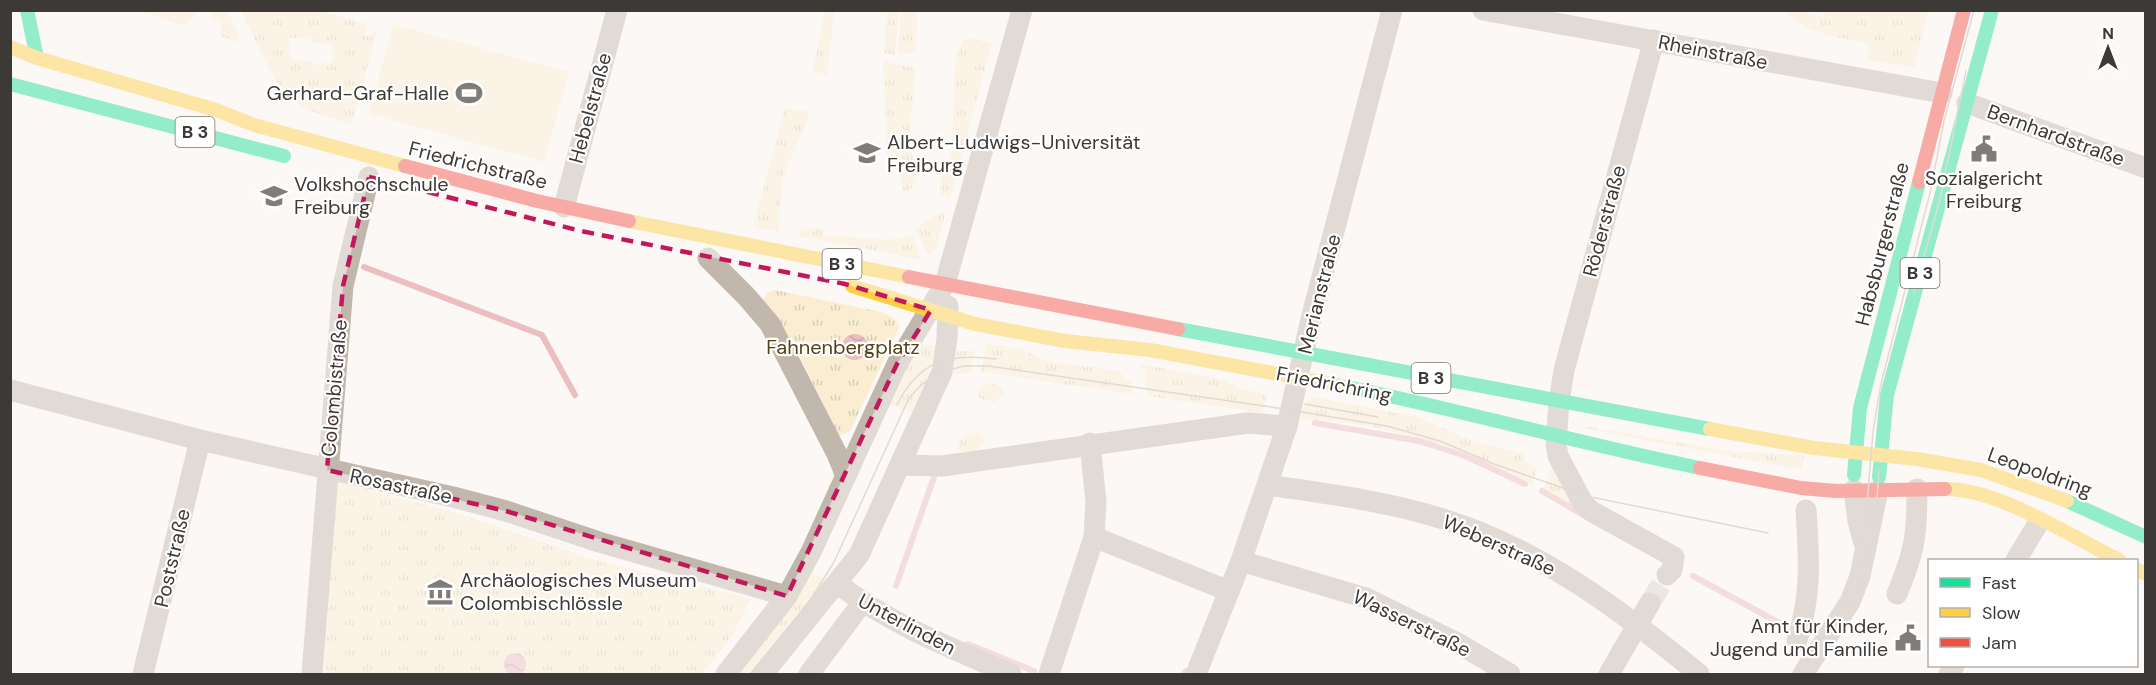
<svg xmlns="http://www.w3.org/2000/svg" width="2156" height="685" viewBox="0 0 2156 685" font-family="'DM Sans',sans-serif">
<defs>
<pattern id="grass-tufts" width="24" height="20" patternUnits="userSpaceOnUse" patternTransform="scale(1.5)"><rect width="24" height="20" fill="#faedd1"/><path d="M3 7l-1-3M5 7V3M7 7l1-3M15 17l-1-3M17 17v-4M19 17l1-3" fill="none" stroke="#d7ccb4"/></pattern>
<pattern id="water-waves" width="16" height="10" patternUnits="userSpaceOnUse" patternTransform="scale(1.5)"><rect width="16" height="10" fill="#ecbdc1"/><path d="M0 5q4-4 8 0t8 0" fill="none" stroke="#cba3a6"/></pattern>
</defs>
<rect width="100%" height="100%" fill="#fbf8f6"/>
<g fill="url(#grass-tufts)" fill-rule="evenodd">
<path d="M139,11v-1l57,1 -10,15z"/>
<path d="M212,11h16l12,26 -2,5 -19,-6 4,-14 -14,-4z"/>
<path d="M241,11h79l47,13 -2,11 6,2 3,-7 3,1 -25,93c-53,-14 -66,-21 -91,-71 -6,-14 -14,-28 -20,-42zM310,37l1,5 21,3 1,17 -21,3v-3l-22,-3 -1,-21z"/>
<path d="M825,11h9l-7,64 -14,-4z"/>
<path d="M887,11h12l-4,44 -11,-2z"/>
<path d="M901,11l16,1 -1,40 -18,3z"/>
<path d="M1788,11h14l20,5 2,-5h104l-14,56 -47,-7 2,-16c-28,-7 -59,-9 -81,-29z"/>
<path d="M969,38l23,5 -42,156 -8,-4c-7,-16 8,-24 9,-39 4,-29 -2,-92 12,-116z"/>
<path d="M883,61l32,7 -6,79 9,21 -1,12 -7,10 -6,2 -6,-27 -10,2z"/>
<path d="M785,108l25,4 -28,68 -3,52 -26,-5z"/>
<path d="M940,212l5,2 -10,36 -7,4 -13,-25z"/>
<path d="M810,228l14,1v6l64,5 25,-5 8,23 -4,1 -119,-23 4,-7z"/>
<path d="M775,290l106,22 13,6 6,8 -50,105 -11,5 -41,-83 -35,-53 4,-7z"/>
<path d="M920,343l15,4 -7,33 -15,34 -29,-12z"/>
<path d="M986,343l36,6 24,12 72,10 14,13 1,10 -152,-22z"/>
<path d="M957,351h18l-4,21 -18,3z"/>
<path d="M1140,364l85,16 16,9 26,5 -4,19 -115,-17 -3,-24z"/>
<path d="M991,383l10,3 4,9 -11,7 -15,-4 -1,-10z"/>
<path d="M1315,397l102,20 48,21 58,16v7l14,7 -5,18c-59,-26 -118,-55 -183,-63 -16,-3 -34,-2 -51,-3l8,-19z"/>
<path d="M1590,427l137,24 77,4 -2,15 -219,-42z"/>
<path d="M973,432l9,3 3,5c-5,12 -15,14 -27,11l2,-11z"/>
<path d="M1552,465l26,45 -35,-19z"/>
<path d="M339,482l117,31 139,47 156,39 -18,35 -31,40h-378l12,-189z"/>
<path d="M808,571l23,10 -75,93h-22z"/>
</g>
<path fill="#faedd1" d="M393,24l176,48 -25,90 -175,-48z"/>
<g fill="url(#water-waves)">
<circle cx="855" cy="347" r="13"/>
<circle cx="515" cy="664" r="11"/>
</g>
<g fill="none" stroke-linecap="round" stroke-linejoin="round">
<g stroke="#ecbdc1" stroke-width="6">
<path d="M364,267l178,68 33,60"/>
<path d="M1315,423l104,18 46,15 60,28"/>
<path d="M1542,491l41,24"/>
<path d="M1693,576l92,50"/>
<path d="M896,586l38,-109"/>
<path d="M968,644l66,27"/>
<path d="M1184,674l2,-3"/>
</g>
<path stroke="#d5d2d0" stroke-width="21" stroke-dasharray="21 10" stroke-linecap="butt" d="M1650,603l17,-28"/>
<g stroke="#c2b7ad" stroke-width="21">
<path d="M1483,10l459,83"/>
<path d="M1654,40l-90,330 -5,32 -3,42 2,12 25,47 8,8 83,46 -2,13 -5,5"/>
<path d="M1967,103l179,65"/>
<path d="M564,207l53,-197"/>
<path d="M708,258l38,38 24,28 67,130 9,22"/>
<path d="M10,390l190,50 253,57 53,14 93,31 188,54"/>
<path d="M900,465l42,1 306,-43 39,3"/>
<path d="M1268,485c59,9 118,16 175,34 97,30 179,92 256,155"/>
<path d="M1854,490l4,31 6,22"/>
<path d="M1094,537l135,54"/>
<path d="M2016,560l23,-38"/>
<path d="M1241,561l125,37 95,47 49,29"/>
<path d="M838,584c52,40 113,64 173,90"/>
<path d="M1897,594c18,-44 20,-58 20,-105"/>
<path d="M1797,640c15,-45 12,-83 9,-130"/>
<path d="M143,674l57,-234"/>
<path d="M312,674l31,-388 26,-109"/>
<path d="M726,674l61,-78 24,-44 86,-188 48,-80 77,-274"/>
<path d="M763,674l96,-119 83,-183 5,-33 1,-33"/>
<path d="M809,674l53,-71"/>
<path d="M1049,674l45,-137 2,-35 -6,-59"/>
<path d="M1196,674l45,-113 46,-135 24,-107 81,-309"/>
<path d="M1609,674l41,-71"/>
<path d="M1803,674l47,-72 10,-26 18,-86"/>
<path d="M1949,674l5,-8"/>
</g>
<g stroke="#16e098" stroke-width="14">
<path d="M27,10l10,48"/>
<path d="M10,84l274,72"/>
<path d="M1178,329l532,100"/>
<path d="M1347,387c118,24 235,57 353,81"/>
<path d="M1854,475l6,-67 59,-226"/>
<path d="M1879,477l8,-82 105,-385"/>
<path d="M2067,501l79,36"/>
</g>
<g stroke="#ffcf43" stroke-width="14">
<path d="M10,47l27,11 179,52 38,15 151,41"/>
<path d="M629,221l280,56"/>
<path d="M852,286l123,38 90,17 85,9 197,37"/>
<path d="M1710,429l104,19 103,11 64,11 86,31"/>
<path d="M1945,489c52,-1 127,48 174,71"/>
<path d="M2136,569l10,5"/>
</g>
<g stroke="#f24e42" stroke-width="14">
<path d="M405,166l132,35 92,20"/>
<path d="M1919,182l45,-172"/>
<path d="M909,277l269,52"/>
<path d="M1700,468l101,20 35,3 109,-2"/>
</g>
<g stroke="#bdb7b1" stroke-width="1.5">
<path d="M1914,292l26,-93 26,-128"/>
<path d="M1305,404l73,13"/>
<path d="M897,405c22,-45 52,-52 99,-46"/>
<path d="M750,674l58,-70 26,-42 75,-164 12,-13 21,-13 22,-6h24l283,41 116,19 53,15 54,23 92,32 182,37"/>
<path d="M1797,674l43,-64 18,-48 7,-35 8,-95 8,-48 49,-191 14,-72 30,-111"/>
<path d="M1811,674c53,-74 62,-112 68,-203"/>
</g>
</g>
<path d="M0 0H2156V685H0ZM369,177l212,54 264,53 86,26 -34,54 -110,232 -281,-85 -179,-41 16,-184z" fill="#fbf8f6" fill-opacity=".55" fill-rule="evenodd"/>
<path fill="none" stroke="#c2185b" stroke-width="4.5" stroke-dasharray="12 8" stroke-linejoin="round" d="M369,177l212,54 264,53 86,26 -34,54 -110,232 -281,-85 -179,-41 16,-184z"/>
<defs>
<g id="stadium-bare" transform="scale(2.07)"><path d="M0-5a6.5 5 0 1 0 0 10a6.5 5 0 1 0 0-10ZM-3.5-1.8h7v3.6h-7Z" fill="#807c79" stroke="#fff" stroke-width="2.5" paint-order="stroke"/></g>
<g id="civic-bare" transform="scale(2.07)"><path d="M-.6-6.5H3V-4.5H.6V-3L4-1V1h2V6H-6V1h2V-1L-.6-3ZM-1.2 2.5V6h2.4V2.5Z" fill="#807c79" stroke="#fff" stroke-width="2.5" paint-order="stroke"/></g>
<g id="university-bare" transform="scale(2.07)"><path d="M0-5L7-2L0 1L-7-2ZM-4 1L0 2.5L4 1V4Q0 6-4 4Z" fill="#807c79" stroke="#fff" stroke-width="2.5" paint-order="stroke"/></g>
<g id="museum-bare" transform="scale(2.07)"><path d="M0-6L6-3V-2H-6V-3ZM-5-1h2V3h-2ZM-1-1h2V3h-2ZM3-1h2V3H3ZM-6 4H6V6H-6Z" fill="#807c79" stroke="#fff" stroke-width="2.5" paint-order="stroke"/></g>
</defs>
<g fill-rule="evenodd">
<use href="#stadium-bare" x="469" y="93"/>
<use href="#civic-bare" x="1984" y="149"/>
<use href="#university-bare" x="867" y="153"/>
<use href="#university-bare" x="274" y="196"/>
<use href="#museum-bare" x="440" y="592"/>
<use href="#civic-bare" x="1908" y="638"/>
</g>
<g text-anchor="middle" stroke-width="4.5" stroke-linejoin="round" paint-order="stroke">
<g fill="#fff" stroke="#777472" stroke-width="1.5">
<rect x="175.5" y="117" width="39" height="30" rx="4.5"/>
<rect x="822.5" y="249" width="39" height="30" rx="4.5"/>
<rect x="1900.5" y="258" width="39" height="30" rx="4.5"/>
<rect x="1411.5" y="363" width="39" height="30" rx="4.5"/>
</g>
<g font-size="18" font-weight="bold" fill="#3d3936">
<text x="195" y="138">B 3</text>
<text x="842" y="270">B 3</text>
<text x="1920" y="279">B 3</text>
<text x="1431" y="384">B 3</text>
</g>
<g font-size="20" fill="#3d3936" stroke="#fff">
<text transform="translate(1713 52) rotate(11)" y="7">Rheinstraße</text>
<text transform="translate(590 108) rotate(-75)" y="7">Hebelstraße</text>
<text transform="translate(2056 135) rotate(20)" y="7">Bernhardstraße</text>
<text transform="translate(478 165) rotate(14)" y="7">Friedrichstraße</text>
<text transform="translate(1604 221) rotate(-75)" y="7">Röderstraße</text>
<text transform="translate(1882 244) rotate(-76)" y="7">Habsburgerstraße</text>
<text transform="translate(1319 294) rotate(-76)" y="7">Merianstraße</text>
<text transform="translate(1334 384) rotate(11)" y="7">Friedrichring</text>
<text transform="translate(334 388) rotate(-85)" y="7">Colombistraße</text>
<text transform="translate(2040 472) rotate(20)" y="7">Leopoldring</text>
<text transform="translate(401 486) rotate(12)" y="7">Rosastraße</text>
<text transform="translate(1499 545) rotate(24)" y="7">Weberstraße</text>
<text transform="translate(172 558) rotate(-77)" y="7">Poststraße</text>
<text transform="translate(1412 623) rotate(26)" y="7">Wasserstraße</text>
<text transform="translate(907 624) rotate(28)" y="7">Unterlinden</text>
</g>
<g font-size="20" fill="#3d3936" stroke="#fff" text-anchor="start">
<text x="449" y="100" text-anchor="end">Gerhard-Graf-Halle</text>
<text x="887" y="149">Albert-Ludwigs-Universität<tspan x="887" dy="23">Freiburg</tspan></text>
<text x="1984" y="185" text-anchor="middle">Sozialgericht<tspan x="1984" dy="23">Freiburg</tspan></text>
<text x="294" y="191">Volkshochschule<tspan x="294" dy="23">Freiburg</tspan></text>
<text x="460" y="587">Archäologisches Museum<tspan x="460" dy="23">Colombischlössle</tspan></text>
<text x="1888" y="633" text-anchor="end">Amt für Kinder,<tspan x="1888" dy="23">Jugend und Familie</tspan></text>
</g>
<g font-size="20" fill="#534216" stroke="#fff">
<text x="843" y="354">Fahnenbergplatz</text>
</g>
</g>
<rect width="2156" height="685" fill="none" stroke="#3d3936" stroke-width="24"/>
<rect x="1928" y="559" width="210" height="108" fill="#ffffff" stroke="#b1b0af" stroke-width="1.5"/>
<rect x="1940" y="578" width="30" height="9" fill="#16e098" stroke="#b1b0af" stroke-width="1.5"/>
<text x="1982" y="589" font-size="18" fill="#3d3936">Fast</text>
<rect x="1940" y="608" width="30" height="9" fill="#ffcf43" stroke="#b1b0af" stroke-width="1.5"/>
<text x="1982" y="619" font-size="18" fill="#3d3936">Slow</text>
<rect x="1940" y="638" width="30" height="9" fill="#f24e42" stroke="#b1b0af" stroke-width="1.5"/>
<text x="1982" y="649" font-size="18" fill="#3d3936">Jam</text>
<g transform="translate(2108 48)" stroke="#ffffff" stroke-width="4.5" paint-order="stroke">
<path d="M0-4.5L10 22L0 15L-10 22Z" fill="#3d3936"/>
<text y="-9" font-size="16" font-weight="bold" text-anchor="middle" fill="#3d3936">N</text>
</g>
</svg>
